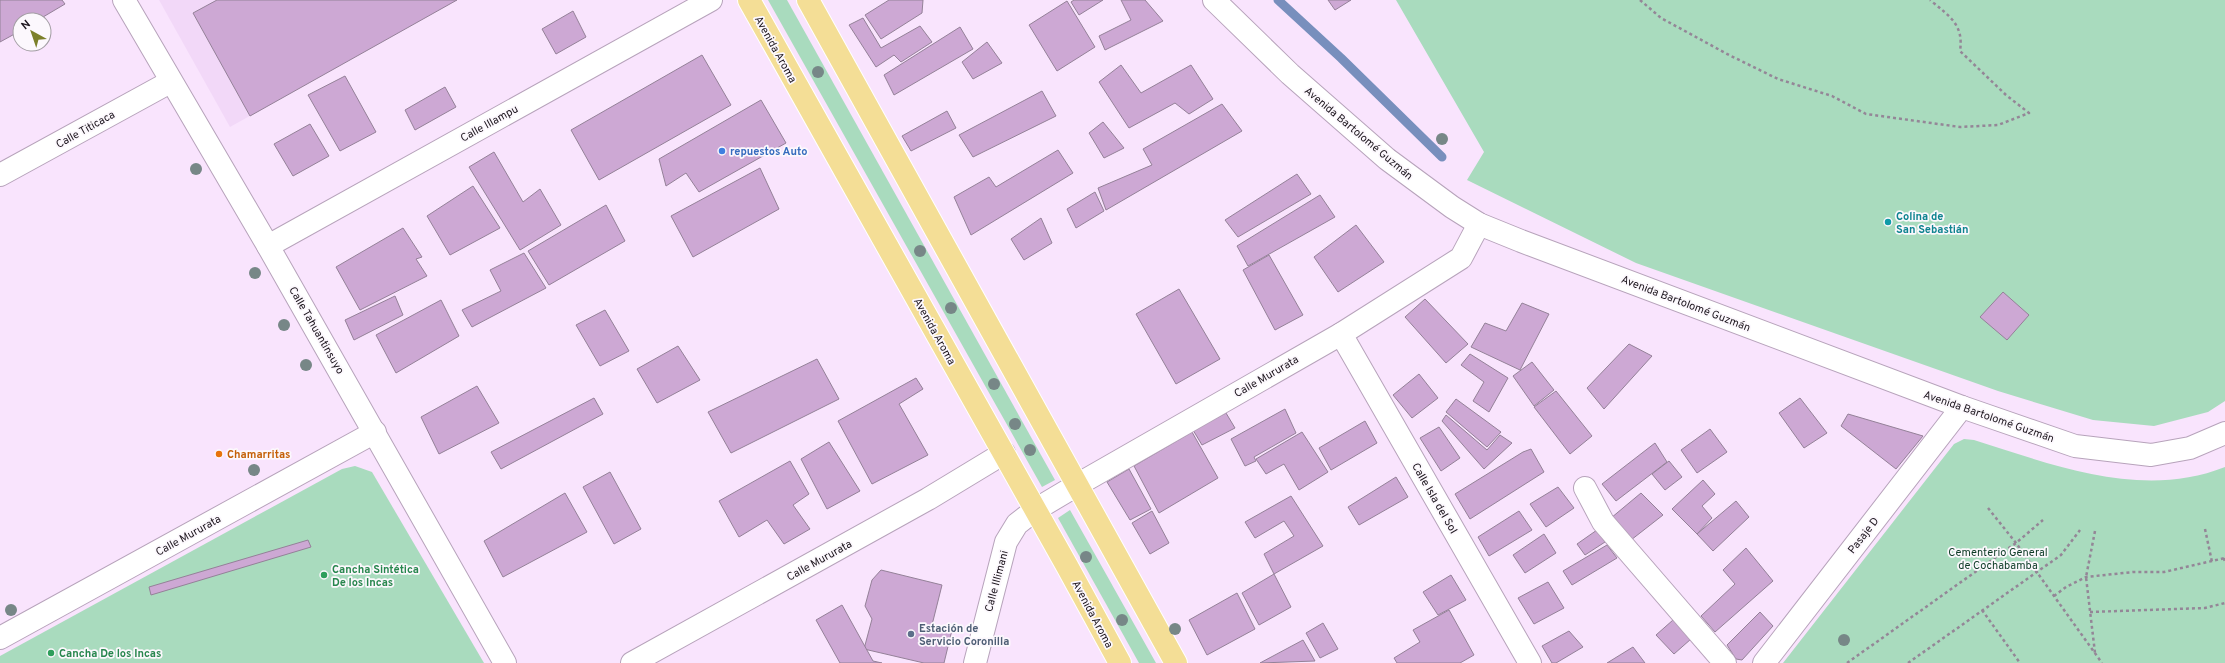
<svg xmlns="http://www.w3.org/2000/svg" width="2225" height="663" viewBox="0 0 2225 663" font-family="Overpass,sans-serif">
<rect width="100%" height="100%" fill="#f9e4fd"/>
<path fill="#f2d8f8" d="M159,0h298l-227,127z"/>
<g fill="#a9dbbe">
<path d="M768,0h19l268,480 -13,7z"/>
<path d="M1396,0h829v401l-17,11 -54,14 -61,-6 -95,-29 -362,-128 -169,-83 17,-28z"/>
<path d="M1964,439l10,1c80,25 168,60 251,27v196h-442l171,-219z"/>
<path d="M355,466l17,6 112,191h-484v-7l342,-187z"/>
<path d="M1070,510l86,153h-17l-81,-145z"/>
</g>
<g fill="none" stroke-linecap="round" stroke-linejoin="round">
<path stroke="#788fbd" stroke-width="9" d="M1278,0l63,58 101,99"/>
</g>
<g fill="#cda8d4" stroke="#948198">
<path d="M0,0h62l3,4 -27,16h-18v11l-20,11z"/>
<path d="M217,0h240l-207,116 -57,-103z"/>
<path d="M889,0h34l-1,13 -41,26 -16,-24z"/>
<path d="M1074,0h29l-24,15 -8,-13z"/>
<path d="M1121,0h24l18,21 -58,29 -6,-14 32,-16z"/>
<path d="M1328,0h23l-16,10z"/>
<path d="M1067,1l28,46 -38,24 -28,-46z"/>
<path d="M573,11l13,26 -30,17 -14,-25z"/>
<path d="M863,18l18,30 39,-22 12,16 -31,20 -7,-7 -18,12 -27,-42z"/>
<path d="M960,27l13,22 -79,46 -10,-20z"/>
<path d="M987,42l15,21 -29,16 -11,-17z"/>
<path d="M702,55l29,50 -132,75 -28,-50z"/>
<path d="M1121,65l20,28 50,-28 22,34 -24,15 -14,-11 -46,25 -30,-46z"/>
<path d="M345,76l31,56 -36,19 -32,-56z"/>
<path d="M445,87l11,20 -41,23 -10,-20z"/>
<path d="M1042,91l14,25 -83,41 -14,-22z"/>
<path d="M761,100l25,43 -87,49 -13,-19 -20,13 -7,-27z"/>
<path d="M1222,104l20,27 -136,79 -8,-22 54,-23 -9,-16z"/>
<path d="M947,111l9,17 -45,23 -9,-15z"/>
<path d="M1103,122l21,26 -20,10 -15,-25z"/>
<path d="M310,124l19,32 -36,20 -19,-32z"/>
<path d="M1058,150l15,23 -102,62 -17,-38 35,-20 7,10z"/>
<path d="M494,152l29,50 17,-13 21,36 -41,25 -51,-83z"/>
<path d="M760,168l19,41 -86,48 -22,-41z"/>
<path d="M1297,174l14,20 -73,43 -13,-17z"/>
<path d="M473,186l27,42 -50,27 -23,-39z"/>
<path d="M1095,192l9,19 -28,17 -9,-19z"/>
<path d="M1320,195l15,22 -87,49 -11,-20z"/>
<path d="M606,205l19,36 -76,44 -21,-34z"/>
<path d="M1041,218l11,25 -28,17 -13,-21z"/>
<path d="M1356,225l28,37 -46,30 -24,-35z"/>
<path d="M403,228l19,29 -6,2 11,17 -67,34 -24,-43z"/>
<path d="M524,253l22,35 -74,39 -10,-17 39,-19 -11,-21z"/>
<path d="M1269,255l34,60 -28,15 -32,-60z"/>
<path d="M1179,289l41,70 -44,25 -40,-70z"/>
<path d="M2003,292l26,23 -22,25 -27,-23z"/>
<path d="M395,296l8,19 -49,25 -9,-20z"/>
<path d="M1425,299l43,45 -22,19 -41,-46z"/>
<path d="M441,300l18,36 -63,37 -20,-38z"/>
<path d="M1522,303l27,11 -29,56 -49,-23 14,-24 21,8z"/>
<path d="M605,310l24,41 -29,15 -24,-41z"/>
<path d="M1629,344l23,12 -48,53 -17,-21z"/>
<path d="M678,346l22,34 -43,23 -20,-34z"/>
<path d="M1470,354l38,24 -19,34 -16,-11 11,-19 -23,-17z"/>
<path d="M817,359l22,40 -108,54 -23,-41z"/>
<path d="M1532,362l22,28 -20,16 -21,-30z"/>
<path d="M1419,374l19,24 -26,20 -19,-23z"/>
<path d="M916,378l7,11 -24,15 29,51 -56,29 -34,-63z"/>
<path d="M477,386l22,37 -60,31 -18,-37z"/>
<path d="M1556,391l36,45 -22,18 -36,-47z"/>
<path d="M594,398l9,16 -102,55 -10,-17z"/>
<path d="M1800,398l27,35 -23,15 -25,-35z"/>
<path d="M1456,399l45,33 -14,15 -41,-35z"/>
<path d="M1285,409l11,24 -42,24 2,4 -11,5 -14,-27z"/>
<path d="M1226,413l9,15 -33,17 -9,-15z"/>
<path d="M1848,414l75,22 -27,33 -55,-43z"/>
<path d="M1446,415l41,35 13,-15 12,8 -28,26 -42,-48z"/>
<path d="M1365,421l12,22 -46,27 -12,-22z"/>
<path d="M1439,427l21,31 -19,13 -21,-33z"/>
<path d="M1710,429l17,23 -30,21 -16,-23z"/>
<path d="M1192,432l26,46 -59,35 -25,-47z"/>
<path d="M1302,432l26,40 -29,18 -15,-26 -18,10 -10,-15z"/>
<path d="M829,442l31,49 -33,18 -26,-50z"/>
<path d="M1655,443l12,19 -51,39 -14,-17z"/>
<path d="M1531,449l13,23 -74,47 -15,-25 68,-42z"/>
<path d="M790,461l19,33 -16,11 17,24 -26,15 -17,-24 -28,17 -20,-36z"/>
<path d="M1669,461l13,16 -17,13 -13,-16z"/>
<path d="M1129,469l22,40 -21,11 -23,-38z"/>
<path d="M610,472l31,57 -27,15 -31,-57z"/>
<path d="M1396,477l12,20 -49,28 -11,-18z"/>
<path d="M1703,480l12,14 -13,12 10,12 -15,16 -25,-25z"/>
<path d="M1558,487l16,21 -28,19 -16,-23z"/>
<path d="M565,493l22,39 -84,45 -19,-36z"/>
<path d="M1641,493l22,22 -32,25 -20,-22z"/>
<path d="M1291,496l32,50 -49,28 -10,-20 30,-18 -10,-15 -29,17 -10,-16z"/>
<path d="M1736,501l13,16 -36,34 -16,-17z"/>
<path d="M1152,511l17,32 -19,11 -18,-31z"/>
<path d="M1519,511l13,19 -43,26 -11,-19z"/>
<path d="M1597,530l8,12 -20,13 -8,-11z"/>
<path d="M1544,534l12,19 -31,20 -12,-18z"/>
<path d="M308,540l3,7 -160,48 -2,-8z"/>
<path d="M1607,545l10,13 -45,27 -9,-14z"/>
<path d="M1746,548l27,33 -58,51 -14,-16 34,-32 -12,-14z"/>
<path d="M881,570l61,15 -10,40 20,5 -8,33h-20l-60,-14 8,-30 -7,-13 7,-26z"/>
<path d="M1274,574l17,33 -32,18 -17,-32z"/>
<path d="M1451,575l15,25 -28,15 -15,-23z"/>
<path d="M1548,582l16,26 -30,16 -16,-26z"/>
<path d="M1237,593l18,36 -48,26 -18,-35z"/>
<path d="M842,605l31,56 9,2h-42l-24,-43z"/>
<path d="M1449,610l25,45 -14,8h-63l-3,-5 26,-16 -7,-12z"/>
<path d="M1760,612l13,14 -31,34 -6,-1 -9,-14z"/>
<path d="M1673,620l18,19 -17,15 -18,-19z"/>
<path d="M1323,623l15,26 -18,9 -14,-25z"/>
<path d="M1569,631l14,16 -27,16h-4l-10,-17z"/>
<path d="M1303,640l12,21 -55,2z"/>
<path d="M1633,647l12,16h-38z"/>
</g>
<g fill="none" stroke-linecap="round" stroke-linejoin="round">
<g stroke="#b7a3bb" stroke-width="24">
<g id="minor">
<path d="M124,0l144,246 237,417"/>
<path d="M1214,0l76,74 97,85 65,48 27,17 42,17 441,166 113,39 76,9 39,-7 35,-15"/>
<path d="M0,175l170,-93"/>
<path d="M268,246l443,-246"/>
<path d="M1341,334l189,329"/>
<path d="M1585,488l18,34 122,141"/>
<path d="M0,638l375,-206"/>
<path d="M632,663l296,-164 76,-46"/>
<path d="M975,663l31,-121 11,-18 18,-14 42,-25 264,-151 120,-76 18,-34"/>
<path d="M1764,663l198,-256"/>
</g>
</g>
<g stroke="#fff" stroke-width="24">
<g id="major">
<path d="M749,0l318,566 53,97"/>
<path d="M808,0l368,663"/>
</g>
</g>
<g stroke="#948697" stroke-width="2.5" stroke-dasharray="3 3" stroke-linecap="butt">
<path d="M1640,0l21,18 68,37 49,24 54,17 34,18 94,13 38,-2 31,-12 -23,-18 -46,-44c4,-27 -11,-35 -30,-51"/>
<path d="M1988,508l28,35 86,120"/>
<path d="M2205,529l7,33"/>
<path d="M2095,531l-9,46 9,76"/>
<path d="M2224,558l1,5"/>
<path d="M2054,596l12,-9 20,-10 47,-5h31l61,-14"/>
<path d="M1982,610l38,53"/>
<path d="M2090,612l115,-4 20,-5"/>
<path d="M1847,663l169,-120 27,-23"/>
<path d="M1908,663l153,-108 19,-25"/>
</g>
<use href="#minor" stroke="#fff" stroke-width="22"/>
<use href="#major" stroke="#f4de96" stroke-width="22"/>
</g>
<g fill="#778787">
<circle cx="818" cy="72" r="6"/>
<circle cx="1442" cy="139" r="6"/>
<circle cx="196" cy="169" r="6"/>
<circle cx="920" cy="251" r="6"/>
<circle cx="255" cy="273" r="6"/>
<circle cx="951" cy="308" r="6"/>
<circle cx="284" cy="325" r="6"/>
<circle cx="306" cy="365" r="6"/>
<circle cx="994" cy="384" r="6"/>
<circle cx="1015" cy="424" r="6"/>
<circle cx="1030" cy="450" r="6"/>
<circle cx="254" cy="470" r="6"/>
<circle cx="1086" cy="557" r="6"/>
<circle cx="11" cy="610" r="6"/>
<circle cx="1122" cy="620" r="6"/>
<circle cx="1175" cy="629" r="6"/>
<circle cx="1844" cy="640" r="6"/>
</g>
<circle fill="#3f7fe0" stroke="#fcf8fd" stroke-width="1.5" cx="722" cy="151" r="4"/>
<circle fill="#0f9aa8" stroke="#fcf8fd" stroke-width="1.5" cx="1888" cy="222" r="4"/>
<circle fill="#e8710a" stroke="#fcf8fd" stroke-width="1.5" cx="219" cy="454" r="4"/>
<g fill="#2e9e5b" stroke="#fcf8fd" stroke-width="1.5">
<circle cx="324" cy="575" r="4"/>
<circle cx="51" cy="653" r="4"/>
</g>
<circle fill="#5c6f8a" stroke="#fcf8fd" stroke-width="1.5" cx="911" cy="634" r="4"/>
<g text-anchor="middle" stroke-width="3.5" stroke-linejoin="round" paint-order="stroke">
<g font-size="11" fill="#1d161e" stroke="#fcf8fd">
<text transform="translate(776 49) rotate(61)" y="4">Avenida Aroma</text>
<text transform="translate(489 123) rotate(-29)" y="4">Calle Illampu</text>
<text transform="translate(85 129) rotate(-29)" y="4">Calle Titicaca</text>
<text transform="translate(1359 133) rotate(40)" y="4">Avenida Bartolomé Guzmán</text>
<text transform="translate(1686 303) rotate(21)" y="4">Avenida Bartolomé Guzmán</text>
<text transform="translate(317 330) rotate(60)" y="4">Calle Tahuantinsuyo</text>
<text transform="translate(935 331) rotate(61)" y="4">Avenida Aroma</text>
<text transform="translate(1266 376) rotate(-30)" y="4">Calle Mururata</text>
<text transform="translate(1989 416) rotate(19)" y="4">Avenida Bartolomé Guzmán</text>
<text transform="translate(1435 498) rotate(60)" y="4">Calle Isla del Sol</text>
<text transform="translate(188 535) rotate(-29)" y="4">Calle Mururata</text>
<text transform="translate(1863 535) rotate(-52)" y="4">Pasaje D</text>
<text transform="translate(819 560) rotate(-29)" y="4">Calle Mururata</text>
<text transform="translate(996 581) rotate(-75)" y="4">Calle Illimani</text>
<text transform="translate(1093 614) rotate(62)" y="4">Avenida Aroma</text>
</g>
<g font-size="11" font-weight="bold" fill="#366cbe" stroke="#fcf8fd" text-anchor="start">
<text x="730" y="155">repuestos Auto</text>
</g>
<g font-size="11" font-weight="bold" fill="#0d838f" stroke="#fcf8fd" text-anchor="start">
<text x="1896" y="220">Colina de<tspan x="1896" dy="13">San Sebastián</tspan></text>
</g>
<g font-size="11" font-weight="bold" fill="#c56008" stroke="#fcf8fd" text-anchor="start">
<text x="227" y="458">Chamarritas</text>
</g>
<g font-size="11" fill="#0d3b26" stroke="#fcf8fd">
<text x="1998" y="556">Cementerio General<tspan x="1998" dy="13">de Cochabamba</tspan></text>
</g>
<g font-size="11" font-weight="bold" fill="#27864d" stroke="#fcf8fd" text-anchor="start">
<text x="332" y="573">Cancha Sintética<tspan x="332" dy="13">De los Incas</tspan></text>
<text x="59" y="657">Cancha De los Incas</text>
</g>
<g font-size="11" font-weight="bold" fill="#4e5e75" stroke="#fcf8fd" text-anchor="start">
<text x="919" y="632">Estación de<tspan x="919" dy="13">Servicio Coronilla</tspan></text>
</g>
</g>
<g transform="translate(32 32) rotate(320)"><circle r="19" fill="#fcf8fd" stroke="#a39ea4"/>
<path d="M0-3L7 15L0 10L-7 15Z" fill="#7c802a"/>
<text y="-6" font-size="11" font-weight="bold" text-anchor="middle" fill="#1d161e">N</text>
</g>
</svg>
